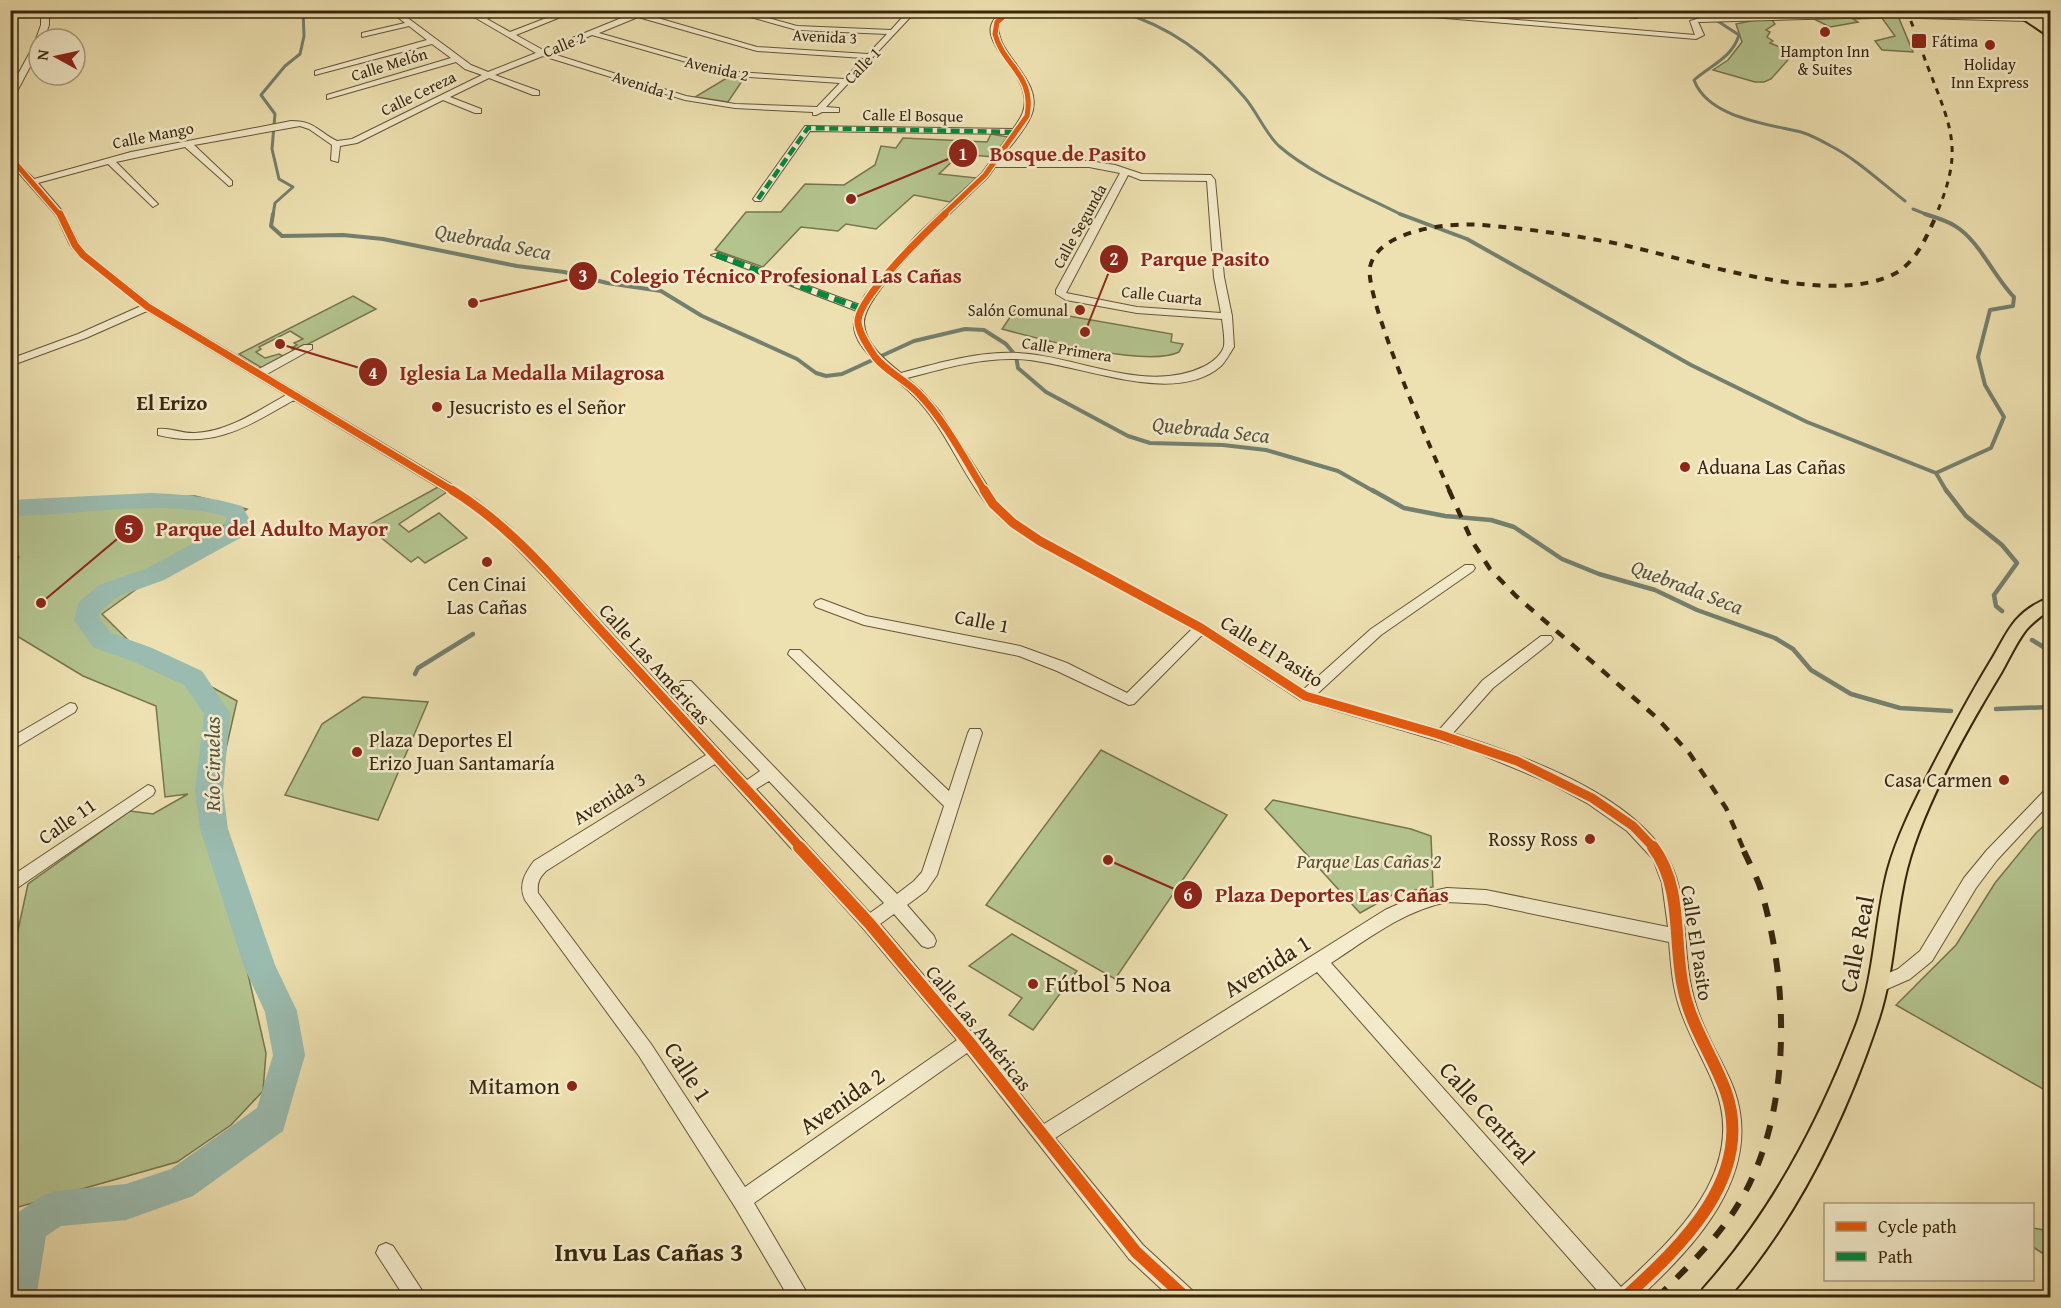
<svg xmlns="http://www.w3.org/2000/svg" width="2061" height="1308" viewBox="0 0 2061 1308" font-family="'Gentium Book Plus',serif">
<rect width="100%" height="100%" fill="#eee1b1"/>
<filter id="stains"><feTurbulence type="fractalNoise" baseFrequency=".00333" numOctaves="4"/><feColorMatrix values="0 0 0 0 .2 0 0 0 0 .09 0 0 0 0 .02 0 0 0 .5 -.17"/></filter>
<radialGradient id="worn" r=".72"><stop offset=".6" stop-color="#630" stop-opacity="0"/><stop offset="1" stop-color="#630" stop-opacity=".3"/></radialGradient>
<g fill="#b4c48f" stroke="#76754e" stroke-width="1.5" fill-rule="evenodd">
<path d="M1898,16l15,36 -31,-2 -7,-9 20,-5 -13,-18 -29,1 5,3 -28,5 -18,-9 -40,2 3,4 -9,6 4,2 -3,5 6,4 -3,2 24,10 -23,26 -7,3h-9l-42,-12 15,-10 14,-18 -6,-18 24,-5z"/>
<path d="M730,76l14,2 -16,24 -33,-5z"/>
<path d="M991,134l17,3 -14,20 -34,-3 -21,20 38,4 -27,24 -36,-7 -38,34 -30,-5 -8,7 -37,-4 -38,40 -48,-17 31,-38h35l24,-28 39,1 31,-20 6,-19 15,2 7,-10 84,4z"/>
<path d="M353,296l23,13 -114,59 -23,-14zM290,331l13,8 -9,4 3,2 -6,3 3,3 -11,5 -4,-2 -14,4 -9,-6 5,-3 -2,-2z"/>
<path d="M1017,307l155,27 -1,8 12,2 -4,8c-32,16 -139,-13 -177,-23z"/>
<path d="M440,486l7,6 -48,32 10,8 30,-19 28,25 -42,25 -7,-6 -7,5 -44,-36z"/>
<path d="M195,496l52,13 -145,105 28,28 107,59 -20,87 -20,4 27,105 24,77 18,79 -3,38 -32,34 -54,37 -159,45 -7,47 -1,-287 18,-83 102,-73 23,3 35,-20 -23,3 -9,-91 -73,-30 -66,-40 -6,4v-70l3,-2 5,-11 -8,-6v-50l9,2z"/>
<path d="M363,697l65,5 -50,118 -93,-25 37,-71z"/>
<path d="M1101,750l126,65 -112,164 -129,-74z"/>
<path d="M1273,800l138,29 20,7 2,51 -39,7 -34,19 -95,-104z"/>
<path d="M2050,820v273l-154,-88 60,-60 39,-62 41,-50z"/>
<path d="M1012,934l65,37 -44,59 -24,-15 13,-17 -53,-32z"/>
<path d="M2033,1228l17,3v27l-17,-11z"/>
</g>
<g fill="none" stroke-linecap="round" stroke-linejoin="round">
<g stroke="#73806f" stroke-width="3">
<path d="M1115,10c55,16 93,44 130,88 12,14 20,35 34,48 33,29 84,49 123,69"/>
<path d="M1671,10l45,10 23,15c-7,23 -28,30 -45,45 14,38 74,44 107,52 10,3 21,9 30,14 24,12 52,38 74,55"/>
<path d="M1913,209l15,6"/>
<path d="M273,215l2,-12 18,-16 -14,-8 -7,-30 3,-35 -14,-19 24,-29 15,-12 4,-18 -1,-26"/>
</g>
<g stroke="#73806f" stroke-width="4">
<path d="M273,214l-2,12 11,10 61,-1 40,4 134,27 47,6 43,11 54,8 41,25 95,43 19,14 10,3 16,-2 72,-33 51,-12 19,1 22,14 10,12 2,12 28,24 82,44 22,7 73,2 43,5 72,21 37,21"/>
<path d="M1400,214l67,25 224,126 116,57 129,51"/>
<path d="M1925,214c9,3 21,6 30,12 23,13 40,52 59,71l-1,9 -23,4 -12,47 7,28 19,32 -13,31 -55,25 11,19"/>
</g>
<g stroke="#73806f" stroke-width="4.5">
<path d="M1372,490l32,18 41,8 46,4 23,7 48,32 37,15 56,16 42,20 78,28 18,11 18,21 40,24 49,14 51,3"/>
<path d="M1946,490l20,26 36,29 15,18 -23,32 2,11 6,5"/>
<path d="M2032,640l18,11"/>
<path d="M415,674l3,-6 55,-34"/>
<path d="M1996,709l54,-2"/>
</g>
<path fill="#9abcb0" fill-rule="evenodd" d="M151,493c32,1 61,4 91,13l8,14 -8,17 -78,43 -47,17 -17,15 -1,6 12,15 41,15 50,23 28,42 -7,78 5,38 47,136 22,46 8,44 -22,76 -90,65 -67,24 -65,6 -15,10 -10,62h-26v-64l7,-21 25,-17 13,-5 71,-7 45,-15 86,-61 16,-53 -8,-43 -21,-45 -44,-138 -5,-38 9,-77 -20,-29 -50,-23 -41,-15 -19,-27 5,-18 20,-17 49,-17 76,-42 2,-6 -1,-4c-70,-18 -143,0 -215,0v-16z"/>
<g stroke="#665536" stroke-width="2">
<g id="minor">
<path d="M41,10h8v15l-5,14h-5v11l-25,47 -4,2v-10l25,-46 3,-2 -2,-2 5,-14z"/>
<path d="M389,10h8l74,55 17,7 48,-19 -74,-43h9l11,6 15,-6h11l-21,9 23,13 57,-22h11l-62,25 27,15 98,-40h11l-8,4 113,33 111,7 19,-20 -90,-4 -71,-20h13l58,16 94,4 18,-20h8l-91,97 13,1v4h-17l-6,3h-3v-3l-78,-4 -50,-8 -142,-44 -48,19 44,16v4h-6l-44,-17 -39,19 31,12v4h-6l-32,-13 -86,43 -17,3 -2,16 -7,-2 1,-15 -23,-16 -9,-3 -106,19 38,36v4l-3,1 -44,-39 -69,15 42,42 -5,3 -45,-43 -70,19 25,29 16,32 7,9 66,52 107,64 45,-24h8v4l-45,25 209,125 31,25 52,52 188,204 13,-9 -79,-82 -2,-4 2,-4h10l206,213 17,-13 8,-9 22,-66 -156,-152 2,-4h10l149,141 19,-58 2,-4h10l2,4 -45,142 -11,16 -19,14 27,31 2,5 -2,5 -6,2 -6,-2 -28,-32 -14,10 95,112 69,88 341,-214 38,-17 24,-5 39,2 182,37 -6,-44 -9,-24 -26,-28 -40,-28 -37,-20 -77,-32 -173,-51 -98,-65 -68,69 -5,1 -72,-34 -38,-15 -155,-31 -48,-18 -2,-3 2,-3 5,-2 45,17 154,30 47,17 60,30 65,-64c-37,-20 -75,-41 -112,-61 -24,-13 -49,-25 -71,-42 -43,-33 -57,-93 -96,-131 -19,-20 -73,-51 -56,-84l-146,-56 8,-2 141,52 5,-10 51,-59 66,-63 28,-39 -200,-3 -49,70h-6l-2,-2 52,-73 208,3c8,-11 14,-20 11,-34 -4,-23 -25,-37 -32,-57 -6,-16 8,-28 22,-28l-14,12c-11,29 47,57 31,94 -6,15 -22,31 -32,45h90l26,4 27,9 69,1 4,5 9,97 8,39 2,31c-4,6 -8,14 -13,19 -49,43 -148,-6 -206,-7 -36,-1 -73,10 -108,19l14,12 19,22 57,89 20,19 27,18 162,87 98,64 67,-60 94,-64h8l2,3 -2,3 -92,64 -65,60 4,1 120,33 43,-49 58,-44h10l2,3 -2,3 -58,46 -40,45c72,23 206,69 225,151 10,40 5,82 18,121 9,31 28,57 39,87 28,83 -40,154 -96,206h-35l-287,-326 -262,166 88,107 50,46 3,7h-25l-42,-39 -162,-206 -213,150 56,95h-21l-54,-91 -96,-151 -114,-156c-7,-15 0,-27 9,-39l172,-106 -157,-173 -50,-52 -31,-25 -174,-105c-48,27 -79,49 -136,35v-6c11,-2 25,5 37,4 33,-1 64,-23 91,-38l-139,-84 -61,27 -76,28v-7l68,-25 63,-28 -61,-49 -10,-12 -14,-30 -46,-52v-8l24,24 97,-27 160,-31c25,0 27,11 46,20l15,-2 130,-64 -17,-6 -9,-7 -129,37v-4l124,-37 -19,-14 -117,31v-4l112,-31 -18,-14 -47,11v-4l43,-10zM638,17l119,34 107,7 -20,21 -109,-7 -136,-39zM592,35l143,41 105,7 -23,24 -82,-3 -49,-8 -136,-43zM995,167h94l31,6 -64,117v4l10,6 71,13 85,6c1,8 3,19 2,27 -2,8 -11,16 -19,20 -59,29 -126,-10 -187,-13 -39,-2 -80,10 -117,20 -15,-12 -36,-29 -37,-50 -2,-30 100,-123 124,-146zM1128,175l13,5 66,1 7,96 7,36 -84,-6 -71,-14zM715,764l148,164 94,112 -212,147 -94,-143 -113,-151c-1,-10 1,-15 8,-22zM769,781l115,122 -14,10 -114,-124zM1447,902l39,2 183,38c2,21 3,43 10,64 9,29 26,55 37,84 30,81 -40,147 -95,197l-290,-324c37,-24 72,-52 116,-61z"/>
<path d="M1567,10h33l40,6 -4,2z"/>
<path d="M1424,12l271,23 -5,-14 10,-3 183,-5 144,4 4,2 -4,2 -144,-4 -183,5h-2l6,13 -8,4 -275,-23v-4z"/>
<path d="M70,703l5,1 2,4 -2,4 -65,39v-13z"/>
<path d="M148,785l5,2 2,4 -2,4 -143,98v-16z"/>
<path d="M2050,788v15l-53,57 -21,28 -44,73 -22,18 -32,14 -6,-3 -2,-5 2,-5 26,-11 22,-18 44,-73 23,-28 58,-60z"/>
<path d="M386,1243l7,3 34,52h-22l-29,-45 3,-7z"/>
</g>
</g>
<g stroke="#39260d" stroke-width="4">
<g id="major">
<path d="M2010,10h11l29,20v7z"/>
<path d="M2050,598v12c-9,6 -17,12 -24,20 -10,13 -17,29 -25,43 -34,56 -78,133 -94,196 -13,51 -12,105 -30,155 -33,98 -81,196 -149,274h-28l3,-9c68,-76 115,-165 152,-261 20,-51 19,-106 33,-159 9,-32 24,-62 39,-92 20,-39 40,-77 63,-115 9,-14 15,-29 26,-42 9,-10 21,-18 34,-22z"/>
</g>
</g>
<g stroke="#39260d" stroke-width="2">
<path id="highway" d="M2018,10h13l19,13v7z"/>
</g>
<use href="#minor" fill="#f4eccc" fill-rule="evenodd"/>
<use href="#major" fill="#eee1b1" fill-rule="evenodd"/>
<use href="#highway" fill="#eee1b1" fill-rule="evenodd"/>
<path stroke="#39260d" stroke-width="3" stroke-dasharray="6 6" stroke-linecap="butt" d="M1906,10c9,19 15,40 23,60 24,61 34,82 7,145"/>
<path stroke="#39260d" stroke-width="4" stroke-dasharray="8 8" stroke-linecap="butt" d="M1450,492c-16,-36 -86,-194 -80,-225 8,-38 83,-45 113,-42 46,4 91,10 136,19 71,15 211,65 277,29 22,-13 31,-38 41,-59"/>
<path stroke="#39260d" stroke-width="4.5" stroke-dasharray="10 10" stroke-linecap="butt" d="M1449,490l23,51 18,28 26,27 140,121 34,37 36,54 17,40"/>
<path stroke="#39260d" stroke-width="6" stroke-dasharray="14 14" stroke-linecap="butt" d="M1657,1298c31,-32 63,-61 85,-100 49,-86 47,-208 21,-301 -4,-17 -14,-34 -21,-50"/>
<path stroke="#00873e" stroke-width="4.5" stroke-dasharray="9 4.5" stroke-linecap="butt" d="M758,199l50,-71 209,4"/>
<path stroke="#00873e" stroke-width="6" stroke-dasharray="12 6" stroke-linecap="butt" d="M716,255l146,54"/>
<g stroke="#f4eccc" stroke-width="8">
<g id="cycleway-far3">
<path d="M10,157l50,58"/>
<path d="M943,215l42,-40 42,-59c8,-41 -24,-50 -32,-82l2,-12 14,-12"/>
</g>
</g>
<g stroke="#f4eccc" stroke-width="10">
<g id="cycleway-far2">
<path d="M60,214l15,31 8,10 65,52 307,185"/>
<path d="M945,214c-20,19 -84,81 -87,106 -1,11 11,28 17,37 11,14 30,23 43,36 27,28 46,65 67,99"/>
</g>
</g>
<g stroke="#f4eccc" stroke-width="13">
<g id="cycleway-far1">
<path d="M452,490c61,37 107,95 155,147 64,70 129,141 194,211"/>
<path d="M984,490l9,14 20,19 27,18 161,87 104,68 133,38 79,27 75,37 41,28 21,22"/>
</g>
</g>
<g stroke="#f4eccc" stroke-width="16">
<g id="cycleway">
<path d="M799,847l70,76 100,119 167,210 50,46"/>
<path d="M1624,1298c57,-52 131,-121 102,-206 -13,-36 -36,-67 -43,-105 -10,-46 0,-100 -30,-140"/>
</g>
</g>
<use href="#cycleway-far3" stroke="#e8590c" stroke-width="5"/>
<use href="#cycleway-far2" stroke="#e8590c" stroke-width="7"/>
<use href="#cycleway-far1" stroke="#e8590c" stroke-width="9"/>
<use href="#cycleway" stroke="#e8590c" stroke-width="12"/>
</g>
<g fill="#8f2418" stroke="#f4eccc" stroke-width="2">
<circle cx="1825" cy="32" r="6"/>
<rect x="1911" y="33" width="16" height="16" rx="3"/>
<circle cx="1990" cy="45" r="6"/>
<circle cx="1080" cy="310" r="6"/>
<circle cx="437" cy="407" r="6"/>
<circle cx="1685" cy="467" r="6"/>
<circle cx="487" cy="562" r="6"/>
<circle cx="357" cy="752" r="6"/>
<circle cx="2004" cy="780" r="6"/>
<circle cx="1590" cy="839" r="6"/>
<circle cx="1033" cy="984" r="6"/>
<circle cx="572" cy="1086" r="6"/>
</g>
<g text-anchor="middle" stroke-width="5" stroke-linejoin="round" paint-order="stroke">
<g font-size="16" fill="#39260d" stroke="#f4eccc">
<text transform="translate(825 36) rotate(3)" y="6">Avenida 3</text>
<text transform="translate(564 44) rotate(-22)" y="6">Calle 2</text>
<text transform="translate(389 64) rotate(-17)" y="6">Calle Melón</text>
<text transform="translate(862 65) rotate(-46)" y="6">Calle 1</text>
<text transform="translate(717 68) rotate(13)" y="6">Avenida 2</text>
<text transform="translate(644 85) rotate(18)" y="6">Avenida 1</text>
<text transform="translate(418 93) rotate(-26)" y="6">Calle Cereza</text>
<text transform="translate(913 115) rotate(1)" y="6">Calle El Bosque</text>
<text transform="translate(153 135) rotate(-11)" y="6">Calle Mango</text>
<text transform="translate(1079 226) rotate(-61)" y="6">Calle Segunda</text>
<text transform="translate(1162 295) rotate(6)" y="6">Calle Cuarta</text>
<text transform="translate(1067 349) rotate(9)" y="6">Calle Primera</text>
</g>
<g font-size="16" fill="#39260d" stroke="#f4eccc">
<text x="1932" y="47" text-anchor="start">Fátima</text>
<text x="1825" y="57">Hampton Inn<tspan x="1825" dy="18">&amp; Suites</tspan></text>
<text x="1990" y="70">Holiday<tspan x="1990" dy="18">Inn Express</tspan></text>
<text x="1068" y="316" text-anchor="end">Salón Comunal</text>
</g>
<g font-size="20" fill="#39260d" stroke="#f4eccc" text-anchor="start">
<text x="449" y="414">Jesucristo es el Señor</text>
<text x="1697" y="474">Aduana Las Cañas</text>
<text x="487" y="591" text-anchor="middle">Cen Cinai<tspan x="487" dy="23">Las Cañas</tspan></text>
<text x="369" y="747">Plaza Deportes El<tspan x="369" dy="23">Erizo Juan Santamaría</tspan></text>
<text x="1992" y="787" text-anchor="end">Casa Carmen</text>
<text x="1578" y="846" text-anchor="end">Rossy Ross</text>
</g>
<g font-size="20" fill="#39260d" stroke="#f4eccc">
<text transform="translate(982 621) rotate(11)" y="7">Calle 1</text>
<text transform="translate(1272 651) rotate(32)" y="7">Calle El Pasito</text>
<text transform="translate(655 664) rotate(48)" y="7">Calle Las Américas</text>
<text transform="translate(609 798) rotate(-32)" y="7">Avenida 3</text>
<text transform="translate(67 821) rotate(-35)" y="7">Calle 11</text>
<text transform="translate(1697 943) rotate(81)" y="7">Calle El Pasito</text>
<text transform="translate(979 1028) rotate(51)" y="7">Calle Las Américas</text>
</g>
<g font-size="20" font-style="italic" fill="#584e2e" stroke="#f4eccc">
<text x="1369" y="868">Parque Las Cañas 2</text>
</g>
<g font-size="21" font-style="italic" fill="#56533e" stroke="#f4eccc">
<text transform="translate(493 242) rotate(11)" y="7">Quebrada Seca</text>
<text transform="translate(1211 430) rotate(6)" y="7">Quebrada Seca</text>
<text transform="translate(1687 587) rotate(21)" y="7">Quebrada Seca</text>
<text transform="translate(213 764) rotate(-90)" y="7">Río Ciruelas</text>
</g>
<g font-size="21" font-weight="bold" fill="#39260d" stroke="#f4eccc">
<text x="172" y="410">El Erizo</text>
</g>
<g font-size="24" fill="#39260d" stroke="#f4eccc">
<text transform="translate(1857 944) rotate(-79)" y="8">Calle Real</text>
<text transform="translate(1267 966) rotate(-32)" y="8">Avenida 1</text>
<text transform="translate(688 1072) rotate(57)" y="8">Calle 1</text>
<text transform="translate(842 1101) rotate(-35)" y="8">Avenida 2</text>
<text transform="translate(1487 1113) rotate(48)" y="8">Calle Central</text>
</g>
<g font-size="24" fill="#39260d" stroke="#f4eccc" text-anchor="start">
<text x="1045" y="992">Fútbol 5 Noa</text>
<text x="560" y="1094" text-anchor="end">Mitamon</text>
</g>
<g font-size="26" font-weight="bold" fill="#39260d" stroke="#f4eccc">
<text x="649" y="1261">Invu Las Cañas 3</text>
</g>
</g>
<path fill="none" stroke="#8f2418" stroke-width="2" d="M851 199L963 153M1085 332L1114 259M473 303L583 276M280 344L373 372M41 603L129 529M1108 860L1188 895"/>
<g fill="#8f2418" stroke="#f4eccc" stroke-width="2">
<circle cx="851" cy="199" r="6"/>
<circle cx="1085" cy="332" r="6"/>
<circle cx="473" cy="303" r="6"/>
<circle cx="280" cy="344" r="6"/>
<circle cx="41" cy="603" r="6"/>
<circle cx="1108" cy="860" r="6"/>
<circle cx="963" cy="153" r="15"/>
<circle cx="1114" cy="259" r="15"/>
<circle cx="583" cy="276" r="15"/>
<circle cx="373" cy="372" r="15"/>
<circle cx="129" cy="529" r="15"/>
<circle cx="1188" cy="895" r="15"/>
</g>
<g font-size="18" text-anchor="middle" font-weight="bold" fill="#fff">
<text x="963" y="160">1</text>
<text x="1114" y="265">2</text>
<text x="583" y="282">3</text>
<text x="373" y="379">4</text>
<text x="129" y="535">5</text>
<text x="1188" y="901">6</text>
</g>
<g font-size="21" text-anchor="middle" font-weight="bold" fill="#8f2418" stroke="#f4eccc" stroke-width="5" stroke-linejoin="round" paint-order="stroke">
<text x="1068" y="161">Bosque de Pasito</text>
<text x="1205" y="266">Parque Pasito</text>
<text x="786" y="283">Colegio Técnico Profesional Las Cañas</text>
<text x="532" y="380">Iglesia La Medalla Milagrosa</text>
<text x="272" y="536">Parque del Adulto Mayor</text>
<text x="1332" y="902">Plaza Deportes Las Cañas</text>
</g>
<rect width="2061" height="1308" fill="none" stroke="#eee1b1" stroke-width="36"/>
<rect x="12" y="12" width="2037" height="1284" fill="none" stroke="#39260d" stroke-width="3"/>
<rect x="18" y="18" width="2025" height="1272" fill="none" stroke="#39260d" stroke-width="1.5"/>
<rect x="1824" y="1203" width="210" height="78" fill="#f4eccc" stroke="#a99d80" stroke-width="1.5"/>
<rect x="1836" y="1222" width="30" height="9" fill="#e8590c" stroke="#a99d80" stroke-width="1.5"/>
<text x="1878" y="1233" font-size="18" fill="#39260d">Cycle path</text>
<rect x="1836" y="1252" width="30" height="9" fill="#00873e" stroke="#a99d80" stroke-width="1.5"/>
<text x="1878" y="1263" font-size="18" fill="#39260d">Path</text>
<g transform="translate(57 57) rotate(278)"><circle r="28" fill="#f4eccc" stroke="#a99d80" stroke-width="1.5"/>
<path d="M0-4.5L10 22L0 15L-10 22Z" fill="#8f2418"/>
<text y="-9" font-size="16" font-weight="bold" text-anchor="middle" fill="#39260d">N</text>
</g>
<rect width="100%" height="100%" filter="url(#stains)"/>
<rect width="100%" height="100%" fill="url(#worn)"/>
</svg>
